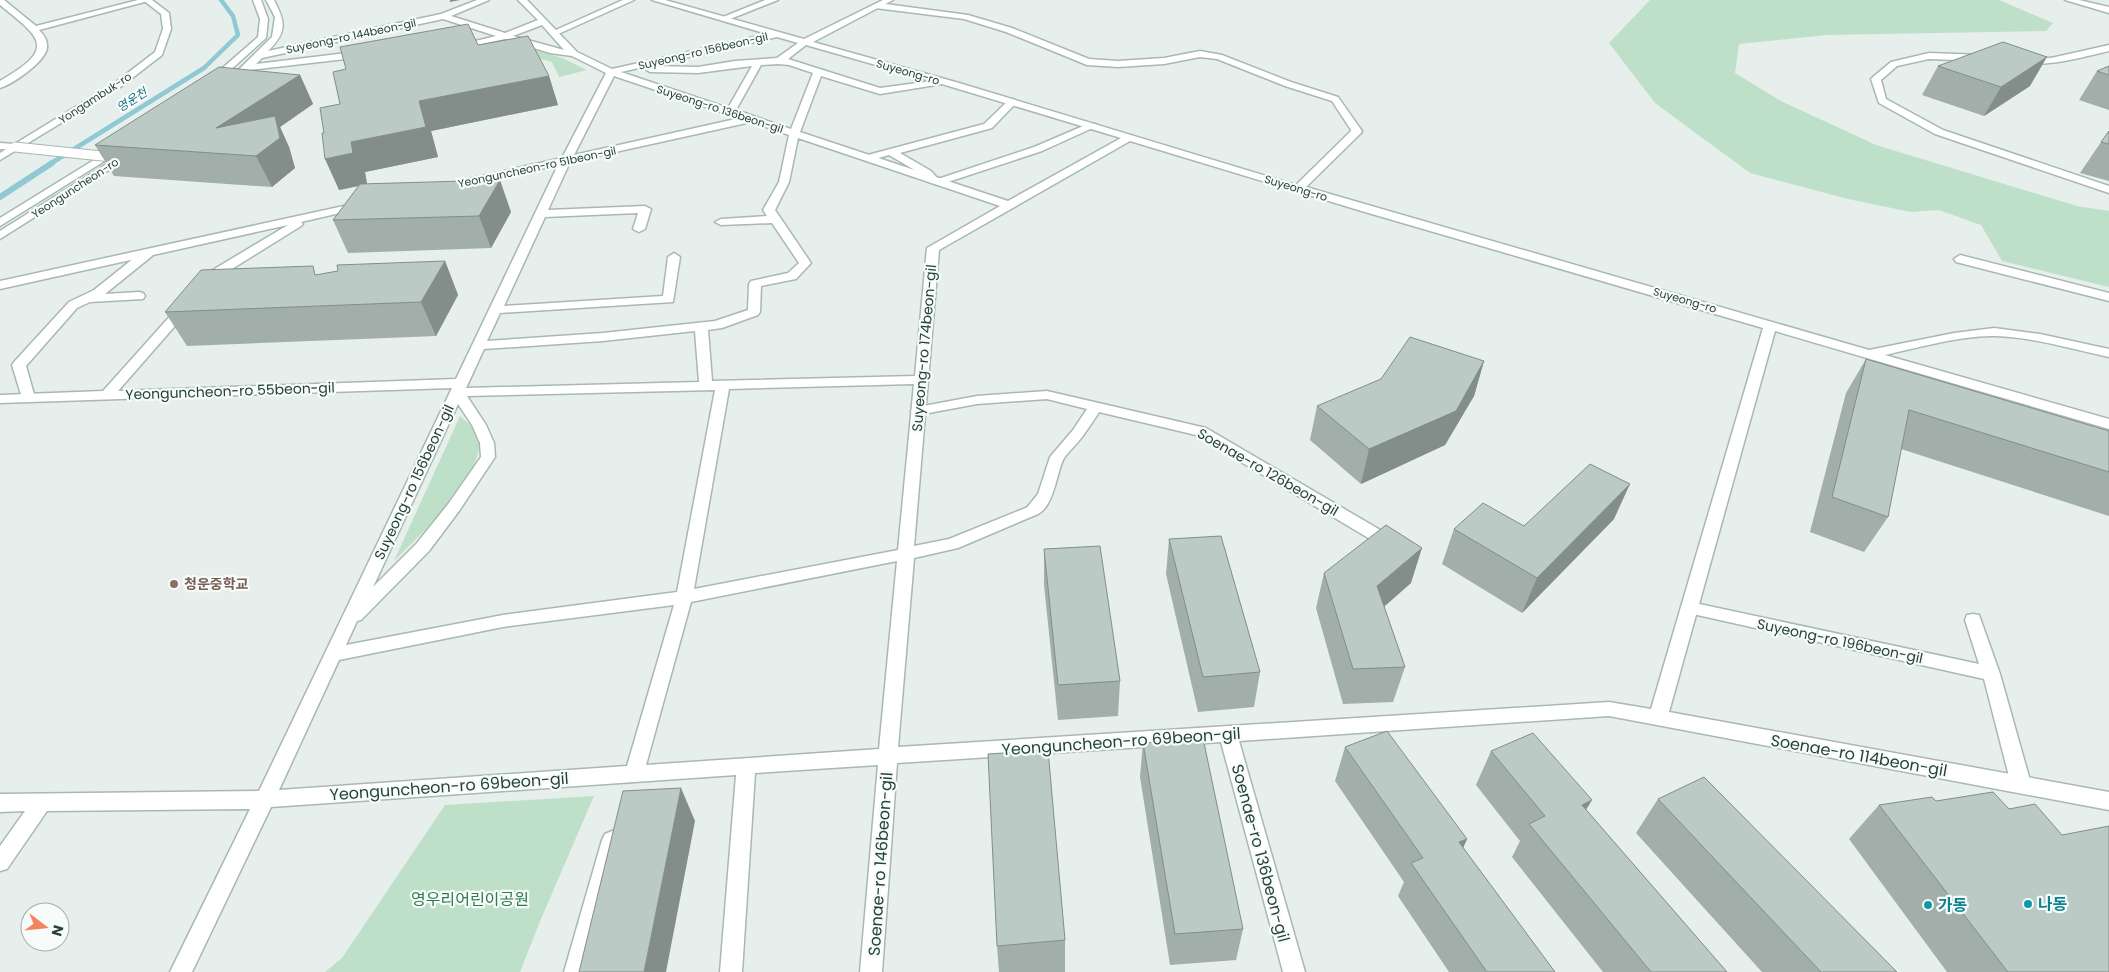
<svg xmlns="http://www.w3.org/2000/svg" width="2109" height="972" viewBox="0 0 2109 972" font-family="Poppins,'Noto Sans KR',sans-serif">
<rect width="100%" height="100%" fill="#e6efeb"/>
<g fill="#bfe0c8">
<path d="M1650,0h349l54,23 -7,8 -219,4 -88,9 -4,29 46,28 95,44 201,61 32,5v76l-107,-26 -21,-36 -42,-15 -28,2 -63,-13 -98,-26 -95,-70 -46,-60z"/>
<path d="M505,41l57,17 25,12 -28,7 -7,-15 -25,-7z"/>
<path d="M460,416c6,6 15,11 18,20 12,34 -62,103 -84,125z"/>
<path d="M594,796l-53,123 -21,53h-195l17,-14 103,-153z"/>
</g>
<g fill="none" stroke-linecap="round" stroke-linejoin="round">
<path stroke="#8ec9d4" stroke-width="4.5" d="M50,164l154,-96 34,-33 -5,-19 -12,-16"/>
<path stroke="#8ec9d4" stroke-width="6" d="M0,197l52,-34"/>
<g stroke="#a8b8b2" stroke-width="3">
<g id="service">
<path d="M623,0h11l-78,35 -7,-2z"/>
<path d="M765,0h13l-53,21 -7,-2z"/>
<path d="M878,3l90,12 44,13 77,31 29,2 46,-3 36,-7 22,4 69,27 47,15 24,34 -1,2h-8l-21,-32 -47,-15 -68,-27 -17,-2 -36,7 -46,3 -31,-2 -81,-33 -42,-13 -89,-11v-4z"/>
<path d="M1012,99l3,1v4l-23,24 -92,25 31,18 7,8 96,-32 54,-23h8l1,2 -55,25 -103,34 -10,-3 -6,-7 -34,-20 -21,6 -5,-3 1,-2 120,-32 25,-24z"/>
<path d="M148,249l4,1 2,3 -2,3 -47,38 34,-2 4,1 2,3 -2,3 -53,3 -13,6 -51,58 9,32 -2,3h-10l-11,-36 2,-3 55,-60 25,-12 50,-40z"/>
<path d="M1047,391l159,37 176,103 2,4 -2,4 -6,2 -6,-2 -174,-104 -97,-23c-5,8 -11,17 -17,25 -5,7 -13,14 -18,21 -8,14 -11,63 -36,56l-3,-4 13,-16 12,-37 23,-27 14,-21 -40,-10 -70,5 -59,11 -5,-1 -2,-3 2,-3 5,-1 59,-11z"/>
<path d="M1690,602l289,62 -14,-44 2,-5 6,-1 6,1 21,59 31,110 -3,6 -7,2 -7,-2 -3,-6 -27,-105 -300,-67 -2,-4 2,-4z"/>
<path d="M612,831l7,3 3,6 -36,132h-22l38,-132 3,-6z"/>
</g>
</g>
<g stroke="#a8b8b2" stroke-width="3">
<g id="pedestrian">
<path d="M253,0h8l7,19 -2,19 -50,45h-6v-4l48,-42 2,-18z"/>
<path d="M115,147l5,3 -1,2 -119,74v-8z"/>
</g>
</g>
<g stroke="#a8b8b2" stroke-width="3">
<g id="minor">
<path d="M0,0h4l32,26 102,-26h14l-113,30c5,5 9,11 8,18 -2,14 -34,36 -47,40v-7c55,-32 44,-41 0,-76z"/>
<path d="M266,0h8c12,23 13,32 -6,51l173,-37 36,-14h12l-38,16 54,17 33,-13 -20,-20h9l50,52 35,17 155,-35 -115,-34h13l139,39 79,-39h10l-80,42 146,41 337,102 57,-56h8v4l-55,54 563,163 85,-17 40,-5 46,6 69,15v8c-37,-8 -76,-20 -114,-21 -31,-1 -79,12 -110,19l224,64v10l-334,-98 -106,381 440,80v18l-500,-94 -370,25 66,231h-22l-62,-230 -324,21 -15,209h-22l18,-207 -123,8 -13,199h-22l16,-197 -465,32 -79,165h-22l80,-163 -203,2 -40,58 -7,2v-25l25,-35 -25,1v-18l259,-3 193,-403 -452,15v-8l103,-4 77,-86 4,-1 6,4 -2,3 -70,80 338,-12 102,-214 -103,23 -5,-3 5,-3 107,-24 44,-85 -34,-17 -22,-3 -45,-14 -50,11v-4l41,-10 -53,-17 -181,39 -6,6 107,-13 5,3 -5,3 -113,13 -16,14h-6v-4l44,-43 3,-20zM542,25l22,25 -51,-14zM777,37l21,6 -21,15 -42,3 -37,6 -48,-1 -5,3 5,3 48,1 54,-7 -24,42 -107,-36zM806,45l126,36 -52,7 -92,-29zM779,64l10,1 24,8 -22,56 -55,-19 25,-45zM614,76l113,38 13,4 -166,37zM821,76l59,18 62,-10 179,54 -113,63 -208,-69zM751,122l38,13 -10,47 -16,28 4,6 -46,3 -6,3 6,3 51,-2 27,40 -11,10 -37,8 -2,3 -1,26 -33,11 -112,12 -116,8 13,-28 173,-11 7,-45 -6,-4 -6,4 -5,39 -159,10 41,-89 93,-4 -5,16 6,3 6,-3 6,-20 -6,-3 -97,4 22,-48zM798,138l202,68 -73,42 -12,128 -203,5 -4,-51 14,-2 36,-13 2,-3 1,-26 35,-7 15,-16 -36,-53 14,-28zM1130,141l235,71 398,116 -112,381 -42,-7 -711,45 16,-189 44,-10 80,-34 3,-4 -3,-4 -5,-1 -84,34 -35,7 25,-296zM695,331l4,51 -233,6 18,-39 119,-8zM914,384l-16,166 -204,39 35,-200zM715,390l-38,202 -174,23 -157,30 11,-24 4,-1 68,-69 30,-40 36,-54 -1,-14 -8,-18 -19,-29zM458,404l14,21 8,18 1,14 -32,46 -32,40 -44,44zM897,561l-18,188 -233,16 45,-163zM674,605l-47,161 -348,24 60,-130 164,-33z"/>
<path d="M2065,0h14l30,7v6z"/>
<path d="M2109,45v6c-18,4 -74,20 -88,9l5,-3 25,1z"/>
<path d="M1929,53l54,2 5,3 -5,3 -54,-2 -32,7 -16,14 5,19 57,31 166,56v7l-174,-59 -56,-31 -8,-24 2,-2 18,-15z"/>
<path d="M0,143l15,1 5,3 -5,3 -15,-1z"/>
<path d="M124,153l5,3 -1,2 -128,81v-8z"/>
<path d="M362,202l4,1 2,2 -2,2 -65,15 2,2 -2,2 -82,51 -7,8 -4,1 -6,-4 9,-11 77,-46 -288,64v-8z"/>
<path d="M1960,255l149,38v8l-153,-39 -2,-3z"/>
</g>
</g>
<g stroke="#a8b8b2" stroke-width="3">
<path id="tertiary" d="M143,0h9l17,13 2,16 -9,26 -40,31 -122,74v-7l116,-71 39,-30 8,-23 -2,-15z"/>
</g>
<use href="#service" fill="#fff" fill-rule="evenodd"/>
<use href="#pedestrian" fill="#fff" fill-rule="evenodd"/>
<use href="#minor" fill="#fff" fill-rule="evenodd"/>
<use href="#tertiary" fill="#fff" fill-rule="evenodd"/>
<g stroke="#a8b8b2" stroke-width="11" stroke-linecap="butt">
<path id="minor-bridge" d="M15,147l106,11"/>
</g>
<use href="#minor-bridge" stroke="#fff" stroke-width="9"/>
</g>
<g fill="#a1aea9">
<path d="M478,45l71,31 9,29 -127,26 7,26 -73,15 2,12 144,28 -20,36 -143,5 -15,-33 26,-34 -20,4 -15,-57 16,-29 6,-35z"/>
<path d="M1938,66l92,20 -46,30 -62,-21z"/>
<path d="M2109,66v44l-30,-10 18,-29z"/>
<path d="M300,75l13,29 -33,23 9,20 6,21 -23,19 -158,-11 -19,-31z"/>
<path d="M2109,131v50l-29,-8 21,-31z"/>
<path d="M445,261l13,34 -22,41 -249,10 -22,-34 152,-37z"/>
<path d="M1866,359l243,72v85l-208,-67 -13,68 -24,35 -54,-20 36,-139z"/>
<path d="M1484,361l-10,35 -29,49 -84,39 -51,-44 7,-34z"/>
<path d="M1614,519l-92,94 -80,-49 12,-35 70,-3z"/>
<path d="M1169,539l91,133 -6,35 -56,5 -32,-138z"/>
<path d="M1044,549l76,132 -2,35 -60,4 -14,-135z"/>
<path d="M1324,573l87,10 -27,24 21,60 -12,35 -50,2 -27,-96z"/>
<path d="M1143,743l100,186 -7,31 -66,5 -30,-188z"/>
<path d="M1345,747l122,92 -4,9 92,124h-106l-51,-76 6,-14 -69,-101z"/>
<path d="M1491,751l95,59 141,162h-124l-91,-115 8,-16 -44,-56z"/>
<path d="M1658,799l239,173h-135l-126,-139z"/>
<path d="M1936,801l73,8 100,163h-162l-98,-133 30,-34z"/>
<path d="M1065,940v32h-66l-2,-26z"/>
</g>
<g fill="#838d89">
<path d="M450,0h10l-10,2z"/>
<path d="M2047,57l-17,29 -46,30 17,-29z"/>
<path d="M300,75l13,29 -33,23 9,20 6,21 -23,19 -16,-31 -40,-28z"/>
<path d="M549,76l9,29 -127,26 7,26 -73,15 2,12 -28,6 -14,-31 26,-17 68,-41z"/>
<path d="M500,180l11,32 -20,36 -12,-32z"/>
<path d="M445,261l13,34 -22,41 -15,-34z"/>
<path d="M1484,361l-10,35 -29,49 -84,39 8,-35z"/>
<path d="M1630,484l-16,35 -92,94 15,-35z"/>
<path d="M1422,548l-11,35 -44,38 10,-35z"/>
<path d="M681,788l14,33 -29,151h-22z"/>
<path d="M1592,800l-20,33 10,-28z"/>
<path d="M1467,839l-15,33 7,-30z"/>
</g>
<g fill="#bbcac4" stroke="#838d89">
<path d="M468,24l10,21 50,-9 21,40 -130,25 7,26 -75,15 2,11 -28,6 -3,-26h2l-4,-25 20,-4 -7,-32 13,-3 -6,-22z"/>
<path d="M2003,42l44,15 -46,30 -63,-21z"/>
<path d="M2109,66v9l-12,-4z"/>
<path d="M219,67l81,8 -84,53 59,-12 5,22 -24,18 -161,-11z"/>
<path d="M2109,131v13l-8,-2z"/>
<path d="M500,180l-21,36 -146,4 27,-36z"/>
<path d="M445,261l-24,41 -256,10 36,-42 112,-4 2,9 23,-4 -1,-6z"/>
<path d="M1410,337l74,24 -28,50 -87,38 -52,-43 64,-27z"/>
<path d="M1866,359l243,72v41l-200,-62 -21,107 -56,-20z"/>
<path d="M1590,464l40,20 -93,94 -83,-49 29,-26 41,23z"/>
<path d="M1386,525l36,23 -45,38 28,81 -52,2 -29,-96z"/>
<path d="M1221,536l39,136 -57,5 -34,-138z"/>
<path d="M1100,546l20,135 -62,4 -14,-136z"/>
<path d="M1387,731l80,108 -8,3 96,130h-68l-76,-109 12,-5 -78,-111z"/>
<path d="M1533,733l59,67 -10,5 145,167h-76l-122,-148 16,-8 -54,-65z"/>
<path d="M1203,738l40,191 -68,5 -32,-191z"/>
<path d="M1048,750l17,190 -68,6 -9,-192z"/>
<path d="M1704,777l193,195h-76l-163,-173z"/>
<path d="M681,788l-37,184h-65l44,-181z"/>
<path d="M1993,792l16,17 26,-5 27,31 47,-9v146h-101l-129,-167 53,-8 4,4z"/>
</g>
<circle fill="#8d6e63" stroke="#f7fbf9" stroke-width="2" cx="174" cy="584" r="5"/>
<g fill="#0f9aa8" stroke="#f7fbf9" stroke-width="2">
<circle cx="2028" cy="904" r="5"/>
<circle cx="1928" cy="905" r="5"/>
</g>
<g text-anchor="middle" stroke-width="4.5" stroke-linejoin="round" paint-order="stroke">
<g font-size="11" fill="#24423a" stroke="#f7fbf9">
<text transform="translate(351 36) rotate(-12)" y="4">Suyeong-ro 144beon-gil</text>
<text transform="translate(703 51) rotate(-13)" y="4">Suyeong-ro 156beon-gil</text>
<text transform="translate(908 72) rotate(16)" y="4">Suyeong-ro</text>
<text transform="translate(95 98) rotate(-33)" y="4">Yongambuk-ro</text>
<text transform="translate(720 109) rotate(18)" y="4">Suyeong-ro 136beon-gil</text>
<text transform="translate(537 167) rotate(-12)" y="4">Yeonguncheon-ro 51beon-gil</text>
<text transform="translate(75 188) rotate(-33)" y="4">Yeonguncheon-ro</text>
<text transform="translate(1296 188) rotate(17)" y="4">Suyeong-ro</text>
<text transform="translate(1685 300) rotate(16)" y="4">Suyeong-ro</text>
</g>
<g font-size="12" font-style="italic" fill="#1c6f80" stroke="#f7fbf9">
<text transform="translate(132 100) rotate(-32)" y="4">영운천</text>
</g>
<g font-size="14" fill="#24423a" stroke="#f7fbf9">
<text transform="translate(924 348) rotate(-85)" y="5">Suyeong-ro 174beon-gil</text>
<text transform="translate(230 391) rotate(-2)" y="5">Yeonguncheon-ro 55beon-gil</text>
<text transform="translate(1268 472) rotate(30)" y="5">Soenae-ro 126beon-gil</text>
<text transform="translate(414 482) rotate(-65)" y="5">Suyeong-ro 156beon-gil</text>
<text transform="translate(1840 641) rotate(12)" y="5">Suyeong-ro 196beon-gil</text>
</g>
<g font-size="14" font-weight="bold" fill="#785e54" stroke="#f7fbf9" text-anchor="start">
<text x="184" y="589">청운중학교</text>
</g>
<g font-size="16" fill="#24423a" stroke="#f7fbf9">
<text transform="translate(1121 741) rotate(-4)" y="6">Yeonguncheon-ro 69beon-gil</text>
<text transform="translate(1859 755) rotate(10)" y="6">Soenae-ro 114beon-gil</text>
<text transform="translate(449 786) rotate(-4)" y="6">Yeonguncheon-ro 69beon-gil</text>
<text transform="translate(1261 853) rotate(75)" y="6">Soenae-ro 136beon-gil</text>
<text transform="translate(880 864) rotate(-86)" y="6">Soenae-ro 146beon-gil</text>
</g>
<g font-size="16" fill="#2d7a4b" stroke="#f7fbf9">
<text x="470" y="905">영우리어린이공원</text>
</g>
<g font-size="16" font-weight="bold" fill="#0d838f" stroke="#f7fbf9" text-anchor="start">
<text x="2038" y="910">나동</text>
<text x="1938" y="911">가동</text>
</g>
</g>
<g transform="translate(45 927) rotate(106)"><circle r="24" fill="#f7fbf9" stroke="#a3b1ad"/>
<path d="M0-4L9 19L0 12L-9 19Z" fill="#f4845f"/>
<text y="-8" font-size="14" font-weight="bold" text-anchor="middle" fill="#24423a">N</text>
</g>
</svg>
